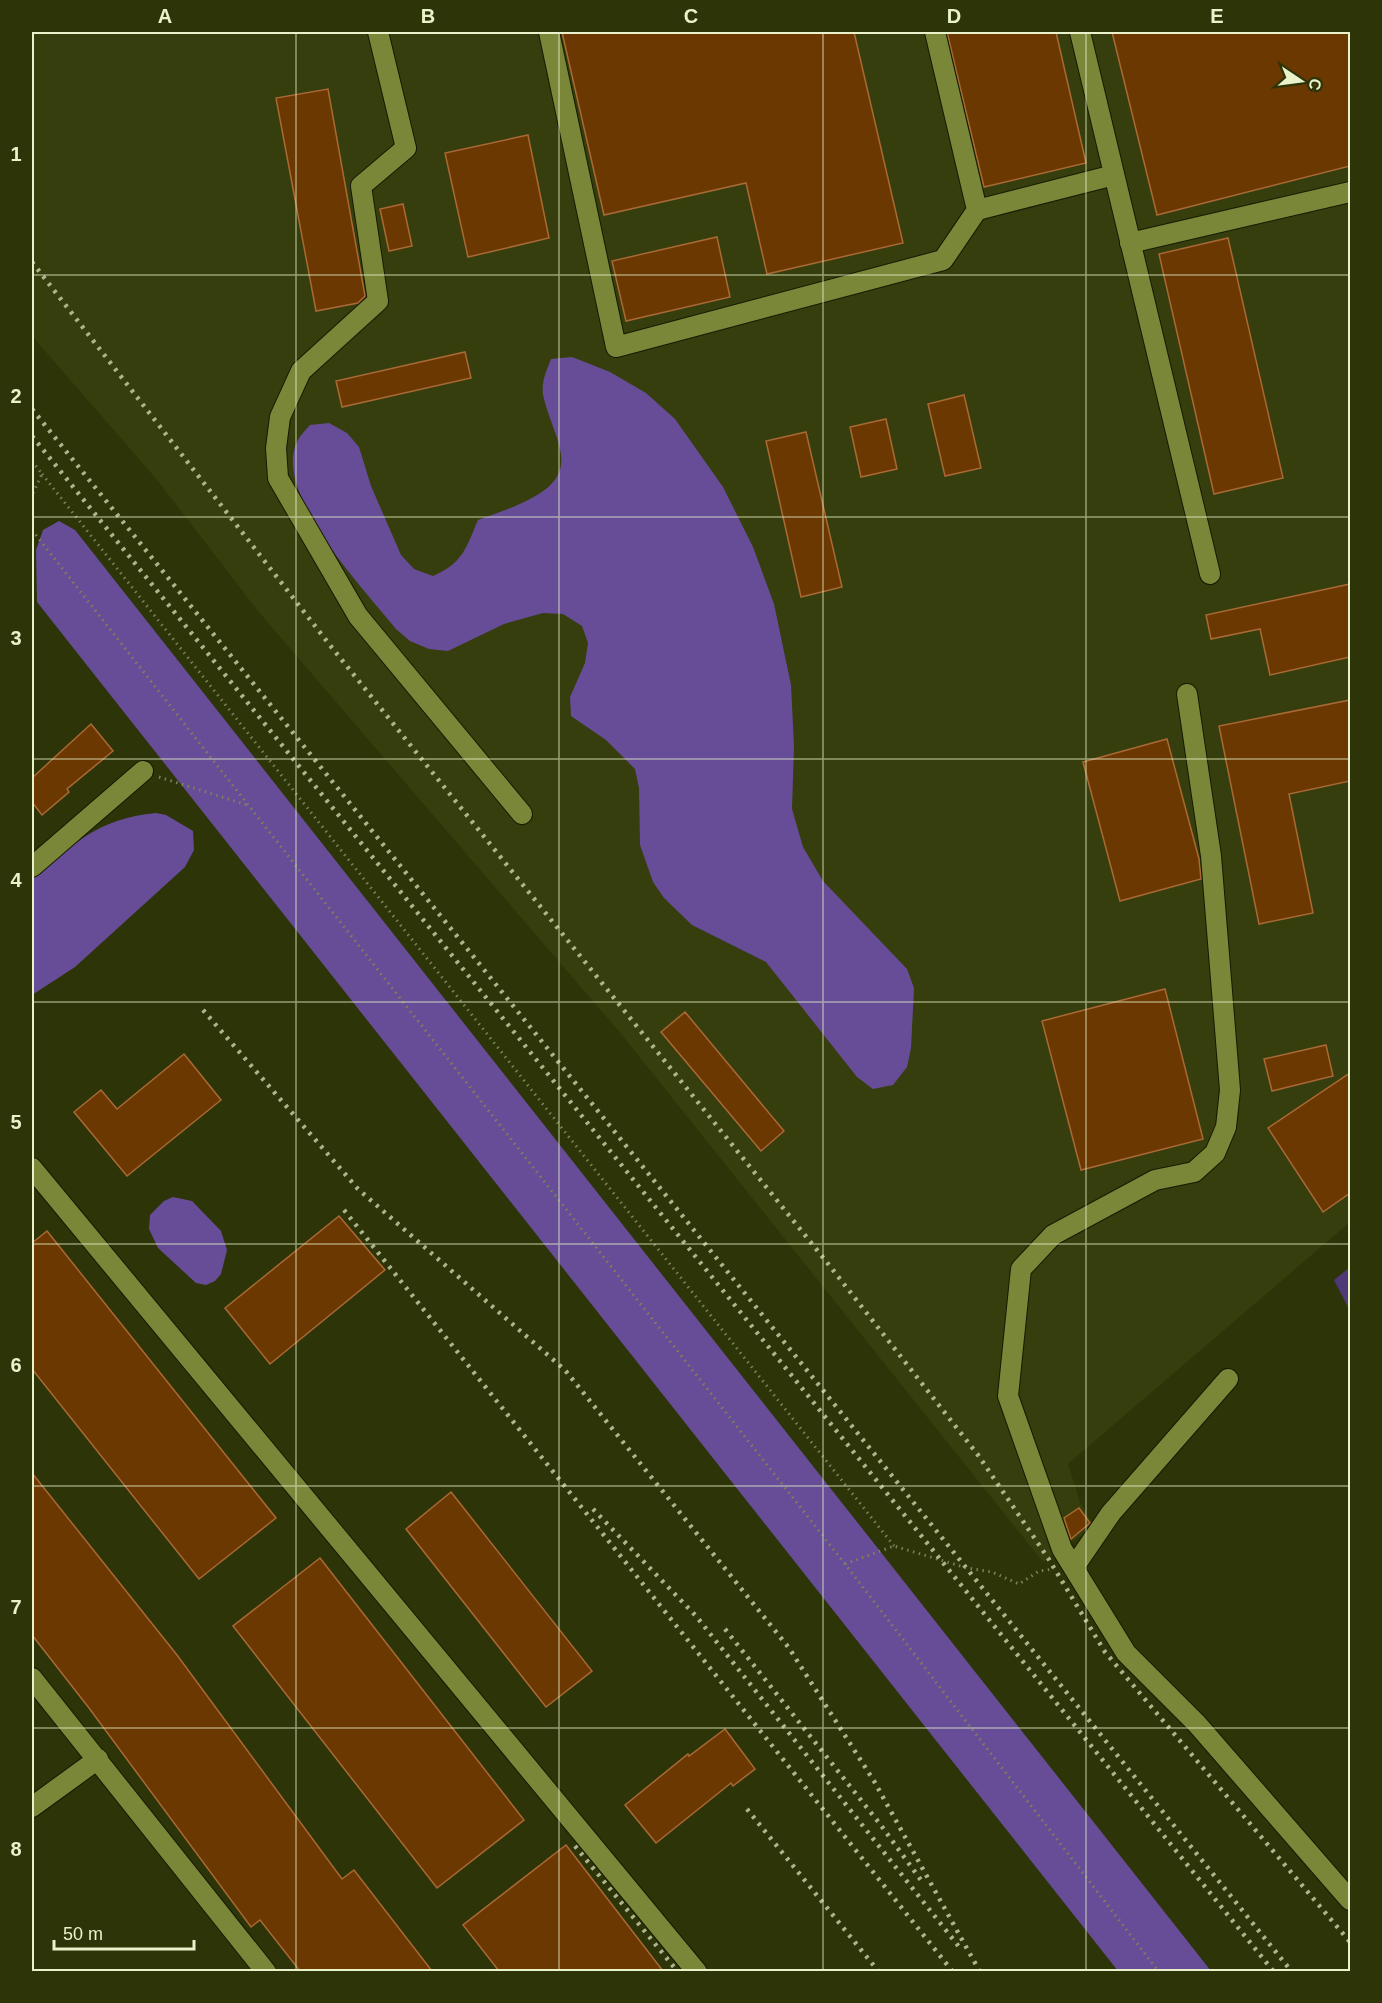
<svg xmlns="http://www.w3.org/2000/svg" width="1382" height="2003" viewBox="0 0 1382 2003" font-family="Helvetica,sans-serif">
<rect width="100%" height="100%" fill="#2d3408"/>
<path fill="#373e0d" d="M32,32h1318v1190l-282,242 12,38 14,25 -46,31 -5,4 -421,-527 -364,-424 -100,-130 -126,-145z"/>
<path fill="#4e3877" d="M1350,1267v44l-16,-31z"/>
<g fill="#674d98">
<path d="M572,357l38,15 36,21 29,26 48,68 30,60 21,57 17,81 3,61 -2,63 11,38 20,34 84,88 7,19 -3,60 -4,19 -14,18 -20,4 -16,-12 -91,-115 -74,-37 -28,-27 -11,-16 -13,-37 -1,-57 -4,-19 -29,-29 -35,-24 -1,-19 15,-34 3,-20 -6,-17 -19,-12 -20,-1 -39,11 -56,27 -19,-2 -19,-8 -14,-12c-31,-39 -126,-137 -98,-189 3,-6 8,-10 12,-15l19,-2 18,10 12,14 12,39 30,69 13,14 19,7c30,-13 33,-28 45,-56 17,-7 36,-12 52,-21 54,-27 24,-59 14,-100 -4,-15 2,-27 7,-40z"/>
<path d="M59,521l16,9 1136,1441h-93l-1081,-1369 -1,-52 7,-20z"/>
<path d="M156,813l10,2 27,16 1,19 -9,17 -110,100 -43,28v-116c43,-36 65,-60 124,-66z"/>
<path d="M173,1197l19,4 29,30 6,19 -6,24 -6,7 -9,4 -10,-2 -38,-35 -9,-19 1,-14 14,-14z"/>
</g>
<g fill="#6c3802" stroke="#a96935" stroke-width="1.5">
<path d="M562,32h292l49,211 -136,31 -21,-91 -142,32z"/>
<path d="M947,32h109l30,131 -102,24z"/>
<path d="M1112,32h238v134l-193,49z"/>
<path d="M328,89l37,207 -7,7 -42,8 -40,-213z"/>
<path d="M528,135l21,103 -81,19 -23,-104z"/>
<path d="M403,204l9,42 -23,5 -9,-42z"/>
<path d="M717,237l13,60 -104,24 -14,-60z"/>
<path d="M1228,238l55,240 -69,16 -55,-240z"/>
<path d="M465,352l6,26 -129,29 -6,-26z"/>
<path d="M964,395l17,73 -36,8 -17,-72z"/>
<path d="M886,419l11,50 -36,8 -11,-50z"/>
<path d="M806,432l36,155 -41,10 -35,-156z"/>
<path d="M1350,584v73l-80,18 -10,-46 -49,10 -5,-24z"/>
<path d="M1350,700v81l-61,13 24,119 -54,11 -40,-198z"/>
<path d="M91,724l22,27 -46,38 2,3 -27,23 -10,-13v-24z"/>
<path d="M1167,739l32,120 2,20 -81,22 -37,-139z"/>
<path d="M1165,989l38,150 -122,31 -39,-149z"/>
<path d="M685,1012l99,119 -23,20 -100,-119z"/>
<path d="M1326,1045l7,31 -61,15 -8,-32z"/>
<path d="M184,1054l37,46 -94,76 -53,-64 27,-22 16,19z"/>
<path d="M1350,1073v120l-27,19 -55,-84z"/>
<path d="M339,1216l46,54 -115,94 -45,-56z"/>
<path d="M47,1231l229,287 -77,61 -167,-210v-126z"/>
<path d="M32,1473l145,182 165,224 12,-9 78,101h-132l-40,-51 -9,7 -162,-219 -57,-73z"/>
<path d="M451,1492l141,179 -46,36 -140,-178z"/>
<path d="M1079,1508l11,15 -19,16 -7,-21z"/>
<path d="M320,1558l204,262 -87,68 -204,-262z"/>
<path d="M725,1729l30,40 -22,17 -2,-3 -75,60 -31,-38 63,-51 1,2z"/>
<path d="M566,1845l97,126h-164l-36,-46z"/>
</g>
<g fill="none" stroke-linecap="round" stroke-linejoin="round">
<g stroke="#161a03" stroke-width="22">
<g id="minor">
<path d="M378,32l28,116 -45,38 17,115 -77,70 -21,46 -4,31 2,30 80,138 164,198"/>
<path d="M549,32l67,315 327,-87 34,-50 -42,-178"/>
<path d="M1080,32l130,542"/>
<path d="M977,210l137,-35"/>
<path d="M1130,243l220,-51"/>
<path d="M1187,694l24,162 19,234 -4,37 -11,26 -21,19 -39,8 -102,55 -32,34 -13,127 54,153 64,104 71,71 153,176"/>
<path d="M32,867l111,-96"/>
<path d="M32,1168l665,804"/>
<path d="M1074,1567l37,-54 117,-134"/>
<path d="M32,1678l234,294"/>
<path d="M32,1807l66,-48"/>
</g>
</g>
<g stroke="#7b8359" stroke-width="3" stroke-dasharray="1.5 4.5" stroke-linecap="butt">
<path d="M32,461l10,13 -10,21"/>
<path d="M42,474l852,1072"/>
<path d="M32,530l813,1034 314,408"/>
<path d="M159,777l88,28"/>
<path d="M845,1564l49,-18 73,22 25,4 27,12 20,-13 15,-2"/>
</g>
<use href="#minor" stroke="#7a8738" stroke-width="20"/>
<g stroke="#adb58c" stroke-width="4.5" stroke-dasharray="3 6" stroke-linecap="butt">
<path d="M32,262l297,382 500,621 149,190 70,103 57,94 245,290"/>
<path d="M32,409l1260,1563"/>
<path d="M32,436l1242,1536"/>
<path d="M203,1010l155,179 207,181 224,278 85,133 106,191"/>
<path d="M344,1210l609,762"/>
<path d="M593,1509l103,107 264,332"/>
<path d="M725,1629l155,195 43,59"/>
<path d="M747,1809l132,163"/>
<path d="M575,1846l103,126"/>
</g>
</g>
<path fill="none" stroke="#e9f2cb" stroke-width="1.5" stroke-opacity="0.55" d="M296,32v1940M559,32v1940M823,32v1940M1086,32v1940M32,275h1318M32,517h1318M32,759h1318M32,1002h1318M32,1244h1318M32,1486h1318M32,1728h1318"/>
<rect width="1382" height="2003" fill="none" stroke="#2d3408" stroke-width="66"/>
<g transform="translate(1301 81) rotate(103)" stroke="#2d3408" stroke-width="4.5" paint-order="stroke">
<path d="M0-4.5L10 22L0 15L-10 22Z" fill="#e9f2cb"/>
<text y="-9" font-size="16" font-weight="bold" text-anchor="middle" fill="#e9f2cb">С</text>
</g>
<path d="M54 1940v9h140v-9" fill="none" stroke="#e9f2cb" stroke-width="3"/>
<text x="63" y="1940" font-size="18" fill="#e9f2cb" stroke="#2d3408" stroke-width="4.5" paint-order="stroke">50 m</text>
<rect x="33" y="33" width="1316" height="1937" fill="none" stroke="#e9f2cb" stroke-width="2"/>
<g font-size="20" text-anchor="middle" font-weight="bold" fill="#e9f2cb">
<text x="165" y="23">A</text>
<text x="428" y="23">B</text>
<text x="691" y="23">C</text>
<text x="954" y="23">D</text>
<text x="1217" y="23">E</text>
<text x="16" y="161">1</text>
<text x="16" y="403">2</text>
<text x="16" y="645">3</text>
<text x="16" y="887">4</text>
<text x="16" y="1129">5</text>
<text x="16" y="1372">6</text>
<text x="16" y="1614">7</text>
<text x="16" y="1856">8</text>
</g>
</svg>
